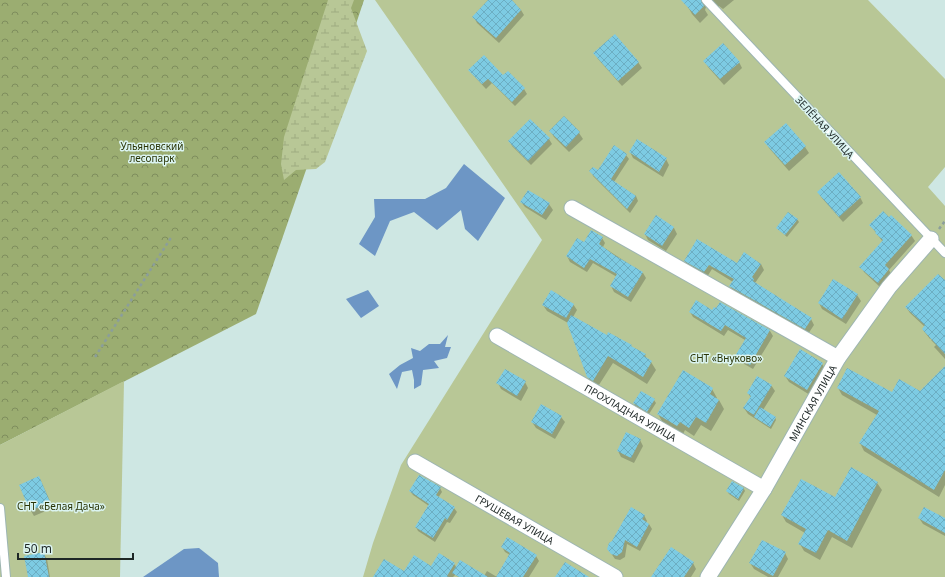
<svg xmlns="http://www.w3.org/2000/svg" width="945" height="577" viewBox="0 0 945 577" font-family="'Noto Sans',sans-serif">
<defs>
<pattern id="forest-crowns" width="20" height="18" patternUnits="userSpaceOnUse"><rect width="20" height="18" fill="#9bad71"/><path d="M2 6a3 3 0 1 1 6 0M12 15a3 3 0 1 1 6 0" fill="none" stroke="#7e8d5d"/></pattern>
<pattern id="wetland-marsh" width="20" height="14" patternUnits="userSpaceOnUse"><rect width="20" height="14" fill="#b8c796"/><path d="M1 5h8M5 5V1M11 12h8M15 12V8" fill="none" stroke="#9eab81"/></pattern>
<pattern id="building-cross-hatch" width="8" height="8" patternUnits="userSpaceOnUse"><rect width="8" height="8" fill="#7dcbe3"/><path d="M0 0l8 8M0 8l8-8" fill="none" stroke="#6caec3"/></pattern>
</defs>
<rect width="100%" height="100%" fill="#cee7e3"/>
<path fill="url(#forest-crowns)" d="M0,0h364l-25,75 -83,239 -256,131z"/>
<path fill="url(#wetland-marsh)" d="M328,0h26l-3,8 16,43 -42,111 -9,7 -20,1 -12,10 -3,-16 3,-27z"/>
<g fill="#b8c796">
<path d="M375,0h493l77,79v88l-17,20 17,19v371h-582l10,-34 28,-78 141,-225z"/>
<path d="M124,381l-4,196h-120v-132z"/>
</g>
<g fill="#6d96c5">
<path d="M464,164l41,34 -27,43 -13,-12 -4,-19 -24,20 -23,-18 -24,9 -15,35 -16,-12 16,-27 -1,-18h51l21,-11z"/>
<path d="M368,290l11,16 -18,12 -15,-19z"/>
<path d="M448,335l-3,12h6l-4,11 -13,3 5,7 -16,2 -2,15 -7,4v-9l-2,-10 -10,2 -5,17 -8,-15 11,-9 13,-7 -2,-10 9,3 9,-7h11z"/>
<path d="M199,548l19,15 1,14h-76l41,-28z"/>
</g>
<g fill="#0003">
<path d="M489,0h22l10,10 3,5 -25,28 -22,-20 -3,-6z"/>
<path d="M687,0h47l-11,9 -4,-3 -1,1 -11,-3 -2,6 3,5 -8,8 -8,-9 -5,-9z"/>
<path d="M595,54l43,8 4,6 -20,18 -24,-27z"/>
<path d="M705,61l34,1 3,6 -18,17 -16,-18z"/>
<path d="M470,70l33,7 21,12 3,5 -12,12 -23,-23 -6,6 -13,-14z"/>
<path d="M564,117l15,16 4,6 -14,13 -15,-15 -4,-6z"/>
<path d="M530,120l19,19 3,5 -21,21 -19,-19 -2,-5z"/>
<path d="M785,125l20,22 4,6 -20,18 -20,-23 -3,-6z"/>
<path d="M630,152l36,7 3,6 -6,12 -30,-19z"/>
<path d="M626,155l3,4 -15,23 22,14 2,5 -8,12 -37,-37 -2,-5h7z"/>
<path d="M818,192l42,5 3,6 -20,19 -21,-24z"/>
<path d="M521,202l28,2 4,6 -7,10 -21,-13z"/>
<path d="M656,217l18,11 3,6 -11,17 -18,-11 -3,-6z"/>
<path d="M797,219l2,3 -12,15 -10,-9z"/>
<path d="M870,225l41,10 4,6 -26,29 3,6 -11,12 -17,-16 -3,-5 22,-25z"/>
<path d="M602,238l3,5 -2,4 40,26 3,5 -15,24 -17,-10 -3,-6 6,-9 -24,-14 -6,9 -17,-10 -3,-6 17,-13z"/>
<path d="M685,261l76,3 3,6 -9,13 56,36 3,6 -6,9 -75,-42 -3,-6 3,-4 -21,-13 -5,8 -19,-11z"/>
<path d="M834,280l23,15 4,6 -15,23 -24,-15 -3,-6z"/>
<path d="M945,282v42l-15,15 -7,-9 2,-3 -15,-14 -4,-6z"/>
<path d="M720,303l50,28 3,5 -20,33 -14,-8 -3,-5 9,-16 -17,-10 -4,6 -31,-19 -3,-5 22,-1 5,-2z"/>
<path d="M573,304l4,6 -4,7 34,19 24,9 2,3 12,7 2,4 4,3 5,8 -9,14 -34,-21 -16,25 -5,-3 -6,-12 -18,-50 -21,-12 -4,-6z"/>
<path d="M945,327v32l-9,-10 -2,-2 2,-2 -5,-5z"/>
<path d="M822,364l4,6 -16,25 -21,-13 -4,-6z"/>
<path d="M945,368v117l-6,12 -75,-46 -4,-8 17,-28 -35,-20 -4,-7 54,6 28,-2z"/>
<path d="M525,382l3,6 -7,13 -20,-12 -3,-6z"/>
<path d="M771,385l4,6 -12,19 12,7 1,3 -5,9 -23,-15 -4,-6 7,-10 -3,-5z"/>
<path d="M712,389l5,9 -1,1 3,1 5,9 -13,22 -10,-6 -7,11 -9,-6 -2,4 -20,-11 -5,-9z"/>
<path d="M654,400l2,3 -7,11 -14,-8 -1,-3z"/>
<path d="M561,417l4,5 -10,17 -19,-11 -4,-6z"/>
<path d="M640,440l3,6 -9,17 -13,-6 -3,-6z"/>
<path d="M42,483l11,25 -19,8 -3,-5z"/>
<path d="M733,483l11,6 1,2 -6,10 -10,-7 -2,-3z"/>
<path d="M877,483l5,7 -30,58 -20,-11 -12,23 -16,-9 -4,-7 5,-11 -19,-11 -4,-7 53,-17z"/>
<path d="M440,488l2,4 -4,6 16,10 3,4 -7,11 -3,-1 -12,20 -17,-11 -2,-4 13,-21 -16,-11 -3,-4z"/>
<path d="M644,515l3,6 -1,2 3,1 3,5 -12,22 -13,-7 -2,13 -5,3 -5,-1 -7,-10z"/>
<path d="M919,518l26,2v16l-22,-12z"/>
<path d="M502,547l34,9 3,5 -10,16h-71l-2,-3 -3,3h-8l-5,-22 14,9 3,4 27,8 3,-5 10,6 13,-22 -5,-3z"/>
<path d="M43,553l4,6 3,18h-21z"/>
<path d="M785,553l3,6 -10,18h-10l-14,-8 -4,-6z"/>
<path d="M693,563l3,6 -5,8h-38z"/>
</g>
<g fill="url(#building-cross-hatch)">
<path d="M488,0h24l9,10 -25,28 -24,-21z"/>
<path d="M681,0h20l3,6 -9,9z"/>
<path d="M615,34l24,28 -21,19 -25,-28z"/>
<path d="M723,43l17,19 -20,17 -17,-18z"/>
<path d="M484,55l19,20 5,-4 17,17 -13,14 -24,-23 -6,5 -14,-14z"/>
<path d="M564,116l16,16 -14,15 -17,-16z"/>
<path d="M530,119l20,19 -22,23 -20,-20z"/>
<path d="M786,123l20,23 -21,19 -21,-23z"/>
<path d="M637,139l30,19 -8,14 -30,-20z"/>
<path d="M614,145l13,9 -16,25 25,17 -9,13 -38,-38 4,-4 5,3z"/>
<path d="M839,172l22,25 -22,20 -22,-25z"/>
<path d="M528,190l22,13 -8,12 -22,-13z"/>
<path d="M883,211l6,6 2,-2 21,20 -27,30 4,4 -11,14 -19,-16 24,-27 -8,-7 1,-1 -7,-7z"/>
<path d="M788,212l10,7 -13,16 -9,-7z"/>
<path d="M656,215l18,12 -12,19 -18,-12z"/>
<path d="M591,230l12,7 -4,7 15,11 29,17 -15,25 -18,-11 7,-12 -27,-15 -6,9 -18,-12 11,-18 7,4z"/>
<path d="M697,239l40,24 7,-11 17,12 -9,13 2,2 -1,2 59,37 -7,11 -76,-43 5,-7 -25,-14 -5,7 -20,-11z"/>
<path d="M938,274l7,6v74l-23,-25 3,-4 -20,-18z"/>
<path d="M833,279l25,15 -16,25 -24,-16z"/>
<path d="M551,290l23,14 -8,14 -24,-13z"/>
<path d="M696,300l16,10 2,-3 2,1 4,-6 50,28 -20,35 -15,-9 11,-18 -21,-13 -4,6 -32,-19z"/>
<path d="M571,315l36,20 1,-3 24,13 -1,1 15,8 -2,2 8,5 -9,16 -35,-21 -15,25 -6,-4 -20,-54z"/>
<path d="M800,349l23,14 -16,27 -23,-14z"/>
<path d="M945,366v104l-11,20 -75,-47 20,-32 -42,-23 10,-20 45,24 7,-13 21,12z"/>
<path d="M505,369l21,12 -9,15 -21,-13z"/>
<path d="M683,370l30,18 -3,6 9,6 -13,23 -10,-6 -7,11 -9,-6 -3,4 -20,-12z"/>
<path d="M757,376l15,9 -18,30 -11,-7 8,-12 -4,-3z"/>
<path d="M641,391l14,8 -8,13 -14,-9z"/>
<path d="M541,404l21,12 -10,18 -21,-12z"/>
<path d="M760,407l16,10 -6,10 -16,-10z"/>
<path d="M626,432l15,7 -10,19 -14,-7z"/>
<path d="M851,467l27,15 -31,59 -19,-11 -12,23 -18,-9 8,-15 -25,-14 20,-36 34,18z"/>
<path d="M419,475l22,12 -5,8 19,12 -8,13 -2,-2 -12,20 -18,-11 14,-23 -20,-13z"/>
<path d="M39,476l11,26 -20,9 -11,-26z"/>
<path d="M732,481l12,7 -6,11 -12,-8z"/>
<path d="M631,507l14,8 -3,4 7,5 -12,23 -12,-7 -3,12 -5,4 -6,-2 -4,-5 2,-6 3,-2z"/>
<path d="M924,507l21,11v15l-27,-15z"/>
<path d="M507,537l30,18 -14,22h-27l14,-24 -9,-6z"/>
<path d="M762,540l24,12 -13,24 -24,-13z"/>
<path d="M671,547l23,15 -10,15h-33z"/>
<path d="M44,552l5,25h-21l-4,-21z"/>
<path d="M439,553l16,10 -8,13 2,1h-76l11,-18 20,12 10,-16 17,11z"/>
<path d="M460,560l28,17h-29l-7,-4z"/>
<path d="M565,562l24,15h-34z"/>
</g>
<g fill="none" stroke-linecap="round" stroke-linejoin="round">
<g stroke="#9db5b2" stroke-width="10">
<g id="lane">
<path d="M706,0l239,253"/>
<path d="M0,508l6,69"/>
</g>
</g>
<g stroke="#9db5b2" stroke-width="17">
<g id="street">
<path d="M572,208l266,150"/>
<path id="s1" d="M497,336l267,153"/>
<path id="s2" d="M415,462l200,115"/>
<path id="s3" d="M708,577l56,-88 74,-131 51,-71 42,-48"/>
</g>
</g>
<g stroke="#8b9e9b" stroke-width="2.5" stroke-dasharray="3 3" stroke-linecap="butt">
<path d="M939,229l6,-8"/>
<path d="M95,357l77,-121"/>
</g>
<use href="#lane" stroke="#fff" stroke-width="8"/>
<use href="#street" stroke="#fff" stroke-width="15"/>
</g>
<g text-anchor="middle" stroke-width="3" stroke-linejoin="round" paint-order="stroke">
<g font-size="10" fill="#1e2726" stroke="#dbf4f1">
<text transform="translate(825 127) rotate(47)" y="4">ЗЕЛЁНАЯ УЛИЦА</text>
<text dy="4" stroke="none"><textPath href="#s3" startOffset="203">МИНСКАЯ УЛИЦА</textPath></text>
<text dy="4" stroke="none"><textPath href="#s1" startOffset="154">ПРОХЛАДНАЯ УЛИЦА</textPath></text>
<text dy="4" stroke="none"><textPath href="#s2" startOffset="115">ГРУШЕВАЯ УЛИЦА</textPath></text>
</g>
<g font-size="10" fill="#2a3506" stroke="#dbf4f1">
<text x="152" y="150">Ульяновский<tspan x="152" dy="12">лесопарк</tspan></text>
<text x="726" y="362">СНТ «Внуково»</text>
<text x="61" y="510">СНТ «Белая Дача»</text>
</g>
</g>
<path d="M18 553v6h115v-6" fill="none" stroke="#1e2726" stroke-width="2"/>
<text x="24" y="553" font-size="12" fill="#1e2726" stroke="#dbf4f1" stroke-width="3" paint-order="stroke">50 m</text>
</svg>
